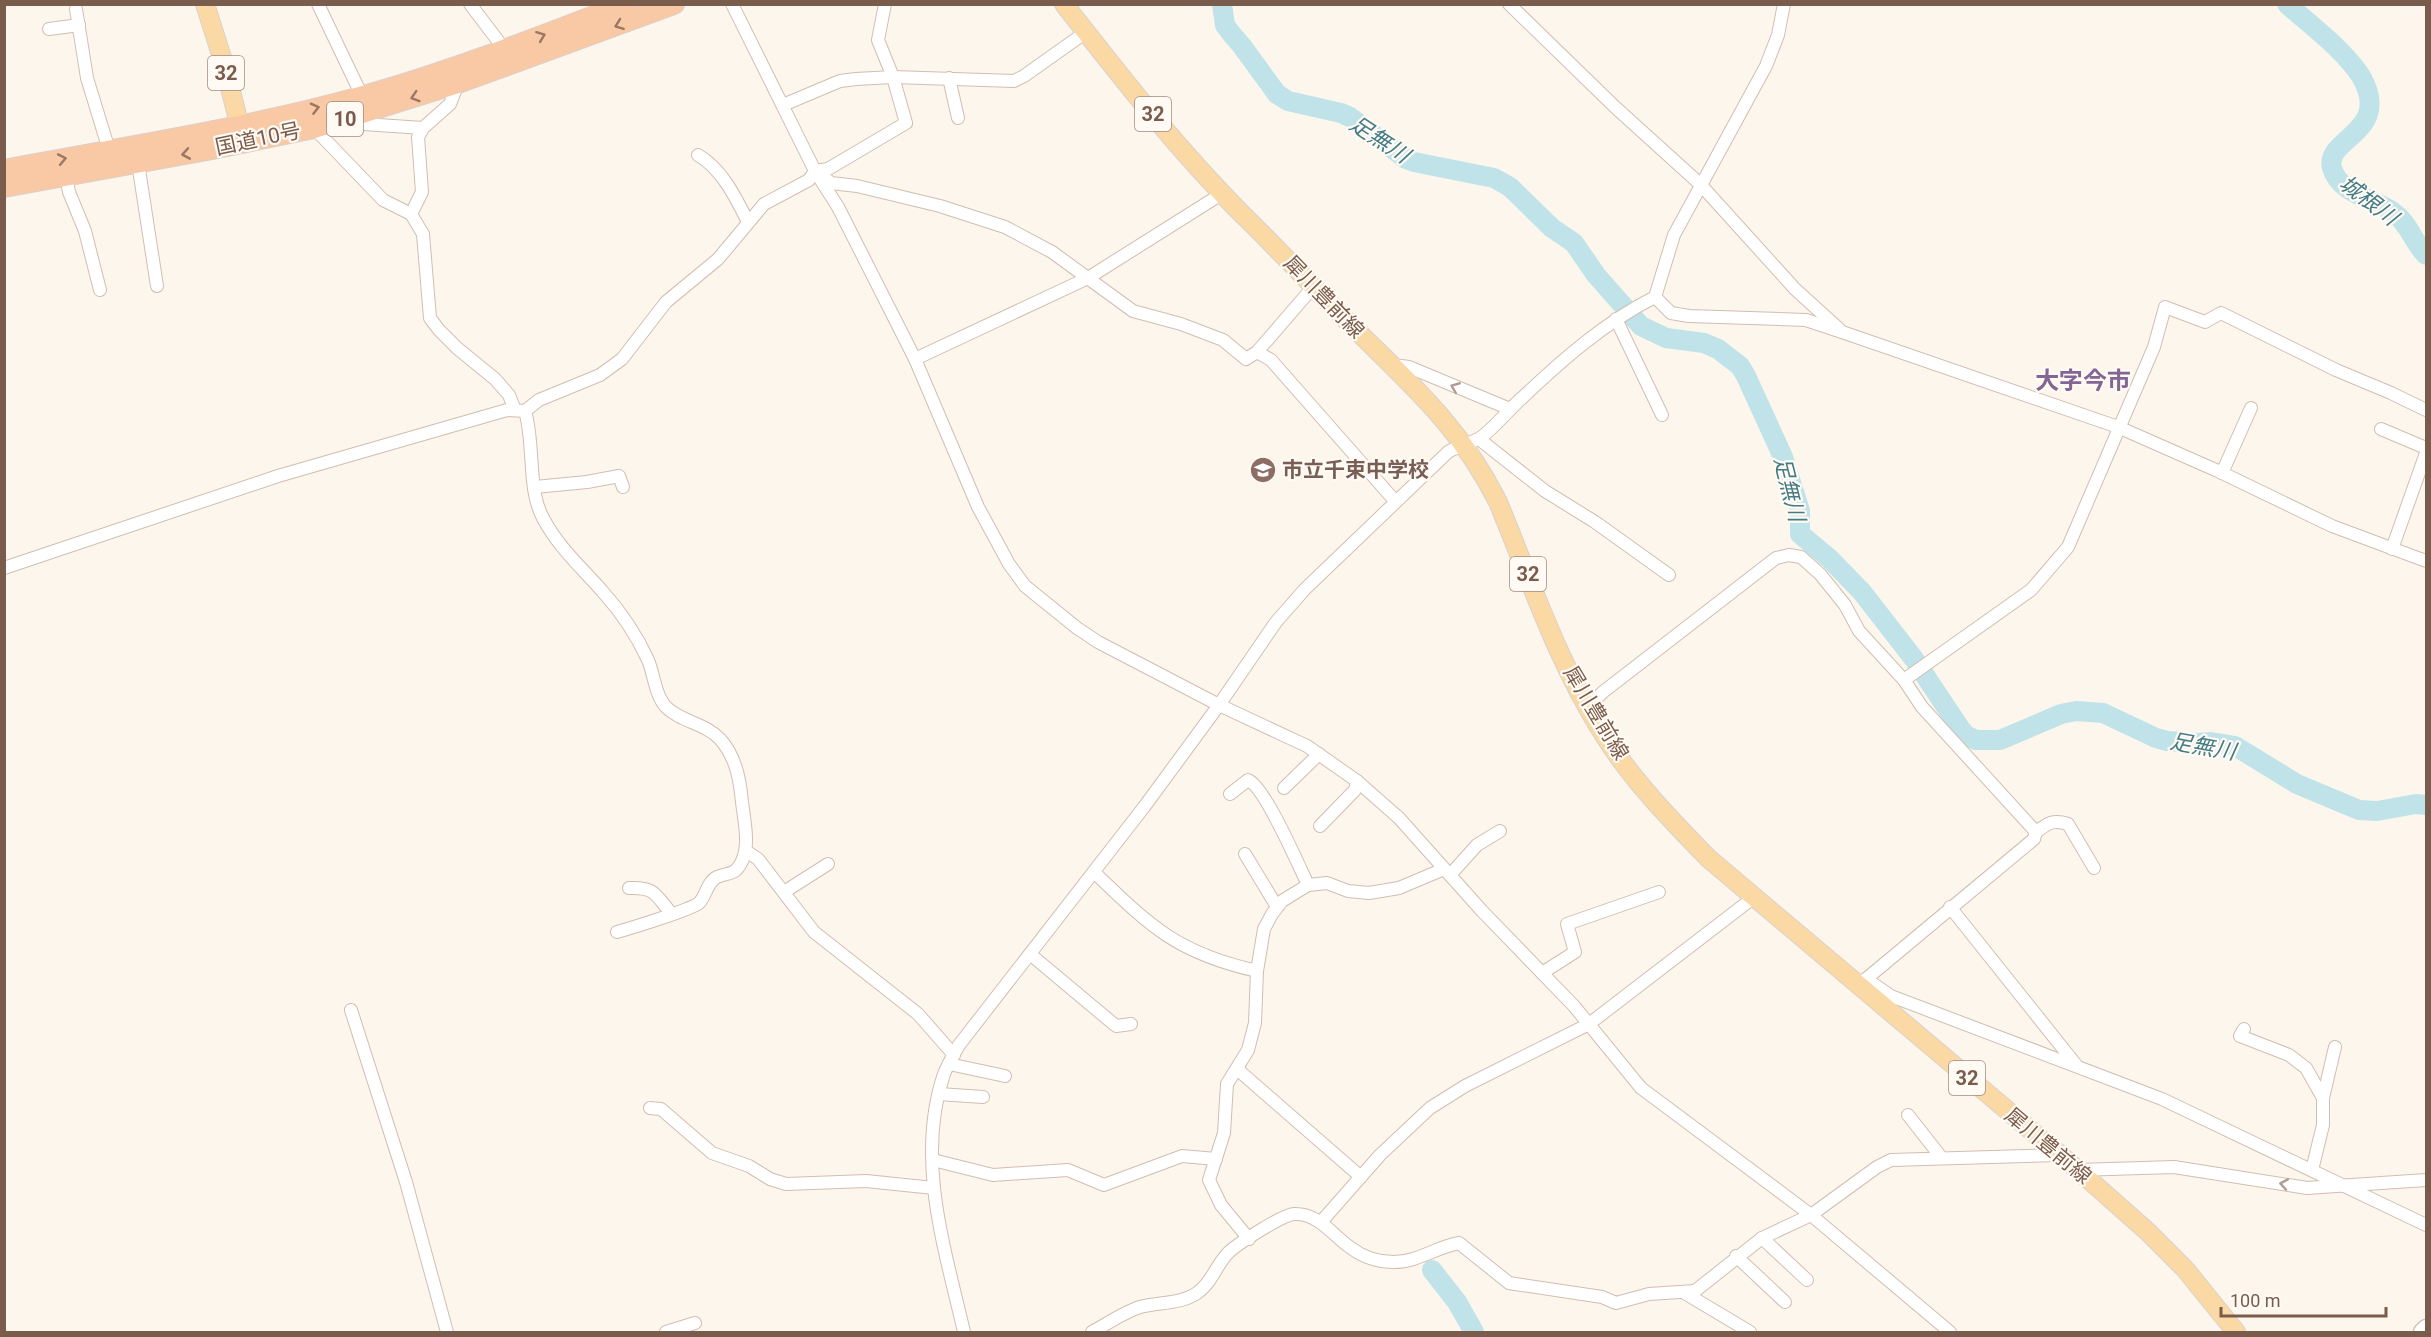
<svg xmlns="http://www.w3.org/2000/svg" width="2431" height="1337" viewBox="0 0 2431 1337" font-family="Roboto,'Noto Sans JP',sans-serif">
<rect width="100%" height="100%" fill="#fdf6ec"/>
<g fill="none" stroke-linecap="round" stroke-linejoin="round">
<g stroke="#bfe3e8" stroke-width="20">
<path d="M1222,4l3,21 5,7 12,14 35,48 11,7 53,12 9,4 56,42 8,3 80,16 16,9 42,41 22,15 22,32 45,51 25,12 38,5 14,6 22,17 6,10 37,81 17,54v23l30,25 32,33 52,67 46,69 7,8 9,4h24l61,-26 15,-3 27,2 53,25 11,3 29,2 15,-1 24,4 62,38 62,26 18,1 39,-7 10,1"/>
<path d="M2287,4c23,21 59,47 75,74 30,55 -38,60 -30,90 8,27 42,30 61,44 16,11 20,30 33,43"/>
<path d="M1432,1270l25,32 17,30"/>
</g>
<g stroke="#d1beb0" stroke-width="14">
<g id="minor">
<path d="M318,4l44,92 -4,19 5,9 60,4"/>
<path d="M470,4l35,46"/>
<path d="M732,4l83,167 23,36 77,152 63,148 31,57 16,22 52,42 21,14 121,63 88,41 50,35 42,37 83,93 92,95 67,82 170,127 139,117"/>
<path d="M1509,4l106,103 85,77 95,105 44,40"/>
<path d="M76,9l11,69 22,72"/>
<path d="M49,29l30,-4"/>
<path d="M949,78l9,40"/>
<path d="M783,105l57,-24 16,-2 37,-2 121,4 10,-5 62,-44"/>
<path d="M314,128l69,72 28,14 12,20 7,84 9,12 18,18 38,31 14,16 6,15"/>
<path d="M698,155c24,14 38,43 50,67"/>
<path d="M138,163l19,123"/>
<path d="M821,175l10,8 26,3 83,20 65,21 47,25 81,59 48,13 42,16 23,19 11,-7 57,-66"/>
<path d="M66,176l3,16 16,39 15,59"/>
<path d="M411,214l11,-22 -4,-55 5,-9 27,-24 8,-21"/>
<path d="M1655,297l16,16 18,3 117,4 36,12 276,95 100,44 114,55 94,35"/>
<path d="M1616,319l46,96"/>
<path d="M1257,352l14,8 124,141"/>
<path d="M915,359l173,-81 135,-85"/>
<path d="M1393,365l16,2 101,42"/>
<path d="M525,411c10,33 2,78 18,107 15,29 39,50 60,74 18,20 34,44 45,68 6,14 7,35 18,47 15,15 39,16 54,32 16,18 20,41 22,63 2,17 8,43 0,59 -7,15 -13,11 -25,16 -10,5 -11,19 -18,26 -9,7 -68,25 -82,29"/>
<path d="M2381,429l45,19"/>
<path d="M1479,439l66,52 50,31 74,53"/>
<path d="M2222,473l29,-65"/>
<path d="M535,487l52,-5 32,-6 4,11"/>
<path d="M2392,549l34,-96"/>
<path d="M4,568l274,-92 229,-66 18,1 14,-11 61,-25 22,-16 44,-57 52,-43 46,-55 45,-24 6,-9 13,-2 78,-46 -13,-46 -15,-37 7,-36"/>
<path d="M1904,680l127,-90 37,-43 86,-200 11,-40 40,15 16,-9 115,57 55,23 35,17"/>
<path d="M1588,707l15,-15 173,-134 13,-3 12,2 19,17 25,31 14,26 45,49 18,27 114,125 -2,7 -168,140 -10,6"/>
<path d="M1284,788l35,-34"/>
<path d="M1230,794l18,-14c17,7 50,84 60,105"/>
<path d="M1320,826l35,-36 2,-9"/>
<path d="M2036,832c12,-9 17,-13 32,-8l26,44"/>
<path d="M746,851l12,8 56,73 104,82 36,41"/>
<path d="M1245,854l32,53"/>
<path d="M1094,872c57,55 83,81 163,99"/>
<path d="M1450,875l27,-30 23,-14"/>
<path d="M629,888c26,-1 26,6 42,25"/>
<path d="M784,892l44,-28"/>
<path d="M1950,907l127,159"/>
<path d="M1030,954l86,72 15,-2"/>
<path d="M1542,973l33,-21 -8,-28 92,-32"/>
<path d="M1866,979l25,17 271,103 264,126"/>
<path d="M351,1010l55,172 41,150"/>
<path d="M2244,1029l-4,7 49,19 17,13 17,30"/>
<path d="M949,1064l56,12"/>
<path d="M1237,1069l124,108"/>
<path d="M939,1094l44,3"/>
<path d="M650,1108l11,1 51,44 37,13 21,13 16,5 80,-3 68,7"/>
<path d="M1908,1115l33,42"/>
<path d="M933,1160l60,15 75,-5 36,15 78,-29 34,3"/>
<path d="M2078,1170l96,-3 133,21 119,-8"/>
<path d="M2312,1170l11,-45v-27l12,-51"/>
<path d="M1321,1222l59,-67 50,-47 35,-22 124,-62 164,-126"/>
<path d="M1762,1238l45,42"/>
<path d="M1249,1239l-28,-34 -12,-25 15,-47 3,-49 21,-34 7,-27 2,-52 7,-42 8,-15 10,-13 26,-16 19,-2 21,8 21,2 30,-5 45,-19"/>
<path d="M1736,1256l49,46"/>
<path d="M1683,1292l67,40"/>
<path d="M666,1332l29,-9"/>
<path d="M964,1332c-19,-83 -49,-173 -20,-258 4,-10 10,-20 15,-29l185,-238 75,-102 57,-83 29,-33 143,-137c10,-6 21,-8 30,-13 11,-5 33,-32 44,-41 40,-38 83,-76 133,-101l19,-62 92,-169 12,-31 6,-31"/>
<path d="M1092,1332c15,-8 32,-20 48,-25 19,-5 41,-3 57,-14 15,-10 19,-28 31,-40 9,-9 54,-38 66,-39 25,-1 39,22 57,34 12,9 28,14 43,14 24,0 42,-15 65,-19l50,40 93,14 14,6 33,-9 46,-3 67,-53 49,-23 66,-48 14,-7 167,-5"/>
</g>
</g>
<g stroke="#d6c0b0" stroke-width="19">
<path id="secondary" d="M2422,1332l4,-4"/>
</g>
<g stroke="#dad1cd" stroke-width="20">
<g id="primary">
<path d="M205,4l20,63 18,73"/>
<path d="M1064,4c57,73 114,146 179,211 36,35 70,72 105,107 60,60 111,102 150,180 32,77 59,159 104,230 29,47 68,87 106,126l370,312 70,62 37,37 51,63"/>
</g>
</g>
<g stroke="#dad1cd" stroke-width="22">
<g id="trunk">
<path d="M4,170c121,-23 242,-41 360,-74 89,-25 175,-59 261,-92"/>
<path d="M4,187l203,-37 107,-22 144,-45 216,-79"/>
</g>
</g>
<use href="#minor" stroke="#fff" stroke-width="12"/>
<use href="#secondary" stroke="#fff" stroke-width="16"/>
<use href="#primary" stroke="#fbd9a5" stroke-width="18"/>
<use href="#trunk" stroke="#f9c8a4" stroke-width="20"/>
</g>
<defs><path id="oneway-chevron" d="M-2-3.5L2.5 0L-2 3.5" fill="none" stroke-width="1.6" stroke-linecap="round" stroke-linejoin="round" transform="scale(1.5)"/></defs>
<g stroke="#9a7763">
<use href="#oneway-chevron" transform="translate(619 25) rotate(160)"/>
<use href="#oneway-chevron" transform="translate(541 36) rotate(-21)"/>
<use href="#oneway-chevron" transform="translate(415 97) rotate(162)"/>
<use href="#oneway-chevron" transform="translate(315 108) rotate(-14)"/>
<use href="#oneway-chevron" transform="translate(186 154) rotate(170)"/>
<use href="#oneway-chevron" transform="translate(62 159) rotate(-11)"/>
</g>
<g stroke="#af9d94">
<use href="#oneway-chevron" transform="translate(1455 387) rotate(-158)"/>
<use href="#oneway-chevron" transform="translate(2284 1184) rotate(-170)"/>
</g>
<defs>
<g id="school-disc" transform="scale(1.35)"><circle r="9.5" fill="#8d6e63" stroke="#fffaf3"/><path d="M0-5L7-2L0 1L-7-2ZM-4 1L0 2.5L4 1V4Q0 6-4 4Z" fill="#fff"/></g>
</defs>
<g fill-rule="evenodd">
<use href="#school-disc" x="1263" y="470"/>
</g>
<g text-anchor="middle" stroke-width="4.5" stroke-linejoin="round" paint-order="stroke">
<g fill="#fffaf3" stroke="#a28b7f" stroke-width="1.5">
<rect x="208" y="56" width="36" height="34" rx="4.5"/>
<rect x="1135" y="97" width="36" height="34" rx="4.5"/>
<rect x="327" y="102" width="36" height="34" rx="4.5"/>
<rect x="1510" y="557" width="36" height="34" rx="4.5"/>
<rect x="1949" y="1061" width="36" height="34" rx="4.5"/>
</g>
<g font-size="20" font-weight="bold" fill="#7a5c4d">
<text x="226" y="80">32</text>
<text x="1153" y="121">32</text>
<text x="345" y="126">10</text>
<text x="1528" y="581">32</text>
<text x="1967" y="1085">32</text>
</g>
<g font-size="21" fill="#7a5c4d" stroke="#fffaf3">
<text transform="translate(258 139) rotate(-12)" y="7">国道10号</text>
<text transform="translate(1324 297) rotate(46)" y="7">犀川豊前線</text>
<text transform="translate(1596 713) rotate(59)" y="7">犀川豊前線</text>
<text transform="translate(2048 1146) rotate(40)" y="7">犀川豊前線</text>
</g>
<g font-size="21" font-weight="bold" fill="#785e54" stroke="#fffaf3" text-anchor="start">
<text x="1282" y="477">市立千束中学校</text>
</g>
<g font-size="22" font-style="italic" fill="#437c86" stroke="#fffaf3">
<text transform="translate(1380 139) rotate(33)" y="8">足無川</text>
<text transform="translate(2369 200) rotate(37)" y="8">城根川</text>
<text transform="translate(1790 489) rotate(76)" y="8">足無川</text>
<text transform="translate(2203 746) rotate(10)" y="8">足無川</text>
</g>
<g font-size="24" font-weight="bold" fill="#846695" stroke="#fffaf3">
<text x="2083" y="389">大字今市</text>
</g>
</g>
<rect width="2431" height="1337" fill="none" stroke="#7a5c4d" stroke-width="12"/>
<path d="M2221 1307v9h165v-9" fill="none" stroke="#7a5c4d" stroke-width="3"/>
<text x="2230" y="1307" font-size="18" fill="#7a5c4d" stroke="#fffaf3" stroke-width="4.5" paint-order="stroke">100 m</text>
</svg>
